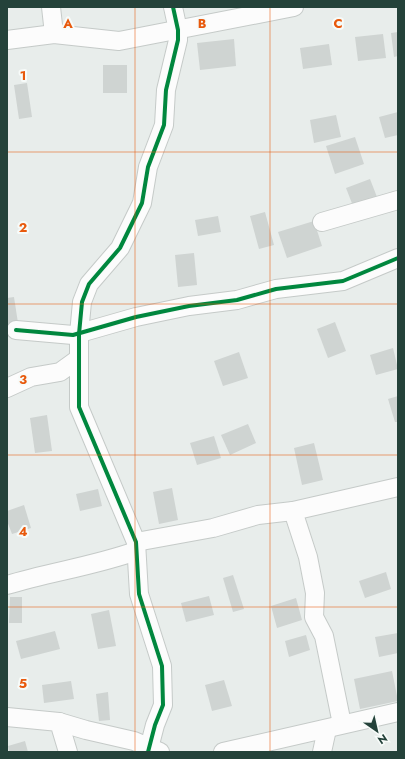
<svg xmlns="http://www.w3.org/2000/svg" width="405" height="759" viewBox="0 0 405 759" font-family="Jost,sans-serif">
<rect width="100%" height="100%" fill="#e8edeb"/>
<g fill="#cfd4d2">
<path d="M398,32v24l-4,1 -3,-24z"/>
<path d="M383,34l3,24 -28,3 -3,-24z"/>
<path d="M234,39l2,27 -36,4 -3,-27z"/>
<path d="M329,44l3,21 -29,4 -3,-21z"/>
<rect x="103" y="65" width="24" height="28"/>
<path d="M27,83l5,34 -13,2 -5,-34z"/>
<path d="M398,112v23l-13,3 -6,-21z"/>
<path d="M336,115l5,22 -27,6 -4,-23z"/>
<path d="M355,137l9,27 -29,10 -9,-28z"/>
<path d="M370,179l7,18 -24,9 -7,-18z"/>
<path d="M265,212l9,33 -15,4 -9,-33z"/>
<path d="M218,216l3,16 -23,4 -3,-16z"/>
<path d="M314,221l8,25 -35,12 -9,-26z"/>
<path d="M194,253l3,32 -19,2 -3,-32z"/>
<path d="M14,297l4,26 -11,2v-27z"/>
<path d="M335,322l11,29 -18,7 -11,-29z"/>
<path d="M393,348l5,21 -22,6 -6,-20z"/>
<path d="M239,352l9,26 -25,8 -9,-25z"/>
<path d="M398,396v26h-3l-7,-23z"/>
<path d="M47,415l5,36 -17,2 -5,-35z"/>
<path d="M248,424l8,19 -26,12 -9,-20z"/>
<path d="M214,436l7,22 -24,7 -7,-22z"/>
<path d="M314,443l9,37 -21,5 -8,-37z"/>
<path d="M172,488l6,32 -19,4 -6,-32z"/>
<path d="M98,489l4,17 -22,5 -4,-17z"/>
<path d="M24,505l7,23 -19,6 -5,-13v-10z"/>
<path d="M386,572l5,17 -26,9 -6,-17z"/>
<path d="M233,575l11,34 -11,3 -10,-34z"/>
<path d="M209,596l5,19 -28,7 -5,-19z"/>
<path d="M10,597h12v26h-13z"/>
<path d="M296,598l6,22 -25,8 -6,-22z"/>
<path d="M109,610l7,36 -18,3 -7,-35z"/>
<path d="M55,631l5,18 -39,10 -5,-18z"/>
<path d="M398,633v20l-19,4 -4,-20z"/>
<path d="M306,635l4,15 -21,7 -4,-16z"/>
<path d="M392,671l6,30 -38,8 -6,-30z"/>
<path d="M224,680l8,26 -20,5 -7,-26z"/>
<path d="M71,681l3,18 -30,4 -2,-18z"/>
<path d="M108,692l2,28 -11,1 -3,-27z"/>
<path d="M25,741l3,11h-19l-1,-6z"/>
</g>
<g fill="none" stroke-linecap="round" stroke-linejoin="round">
<g stroke="#c5cac8" stroke-width="20">
<g id="street">
<path d="M51,7l3,27"/>
<path d="M7,40l47,-6 65,7 175,-34"/>
<path d="M322,222l76,-22"/>
<path d="M16,330l57,5 63,-18 53,-11 48,-6 39,-11 67,-8 55,-23"/>
<path d="M7,388l24,-11 29,-5 18,-13"/>
<path d="M293,511l15,46 7,36 -1,24 10,19 18,88"/>
<path d="M136,542l77,-14 45,-13 35,-4 105,-24"/>
<path d="M7,585c43,-13 87,-19 129,-34"/>
<path d="M7,717l52,5 9,30"/>
<path d="M59,722l27,8 48,11 26,11"/>
<path d="M148,752l7,-27 8,-20 -1,-39 -23,-72 -3,-52 -57,-135v-73l3,-32 7,-18 31,-36 22,-45 6,-36 16,-42 2,-35 12,-50v-10l-5,-23"/>
<path d="M223,752l175,-40"/>
<path d="M322,752l5,-23"/>
</g>
</g>
<use href="#street" stroke="#fcfcfc" stroke-width="18"/>
<g stroke="#f7fbf9" stroke-width="6">
<g id="cycleway">
<path d="M16,330l57,5 63,-18 53,-11 48,-6 39,-11 67,-8 55,-23"/>
<path d="M148,752l7,-27 8,-20 -1,-39 -23,-72 -3,-52 -57,-135v-73l3,-32 7,-18 31,-36 22,-45 6,-36 16,-42 2,-35 12,-50v-10l-5,-23"/>
</g>
</g>
<use href="#cycleway" stroke="#00873e" stroke-width="4"/>
</g>
<path fill="none" stroke="#e8590c" stroke-width="1" stroke-opacity="0.55" d="M135,7v745M270,7v745M7,152h391M7,304h391M7,455h391M7,607h391"/>
<g font-size="13" text-anchor="middle" font-weight="bold" fill="#e8590c" stroke="#f7fbf9" stroke-width="4" stroke-linejoin="round" paint-order="stroke">
<text x="68" y="28">A</text>
<text x="202" y="28">B</text>
<text x="338" y="28">C</text>
<text x="23" y="80">1</text>
<text x="23" y="232">2</text>
<text x="23" y="384">3</text>
<text x="23" y="536">4</text>
<text x="23" y="688">5</text>
</g>
<rect width="405" height="759" fill="none" stroke="#24423a" stroke-width="16"/>
<g transform="translate(377 731) rotate(146)" stroke="#f7fbf9" stroke-width="3" paint-order="stroke">
<path d="M0-3L7 15L0 10L-7 15Z" fill="#24423a"/>
<text y="-6" font-size="11" font-weight="bold" text-anchor="middle" fill="#24423a">N</text>
</g>
</svg>
